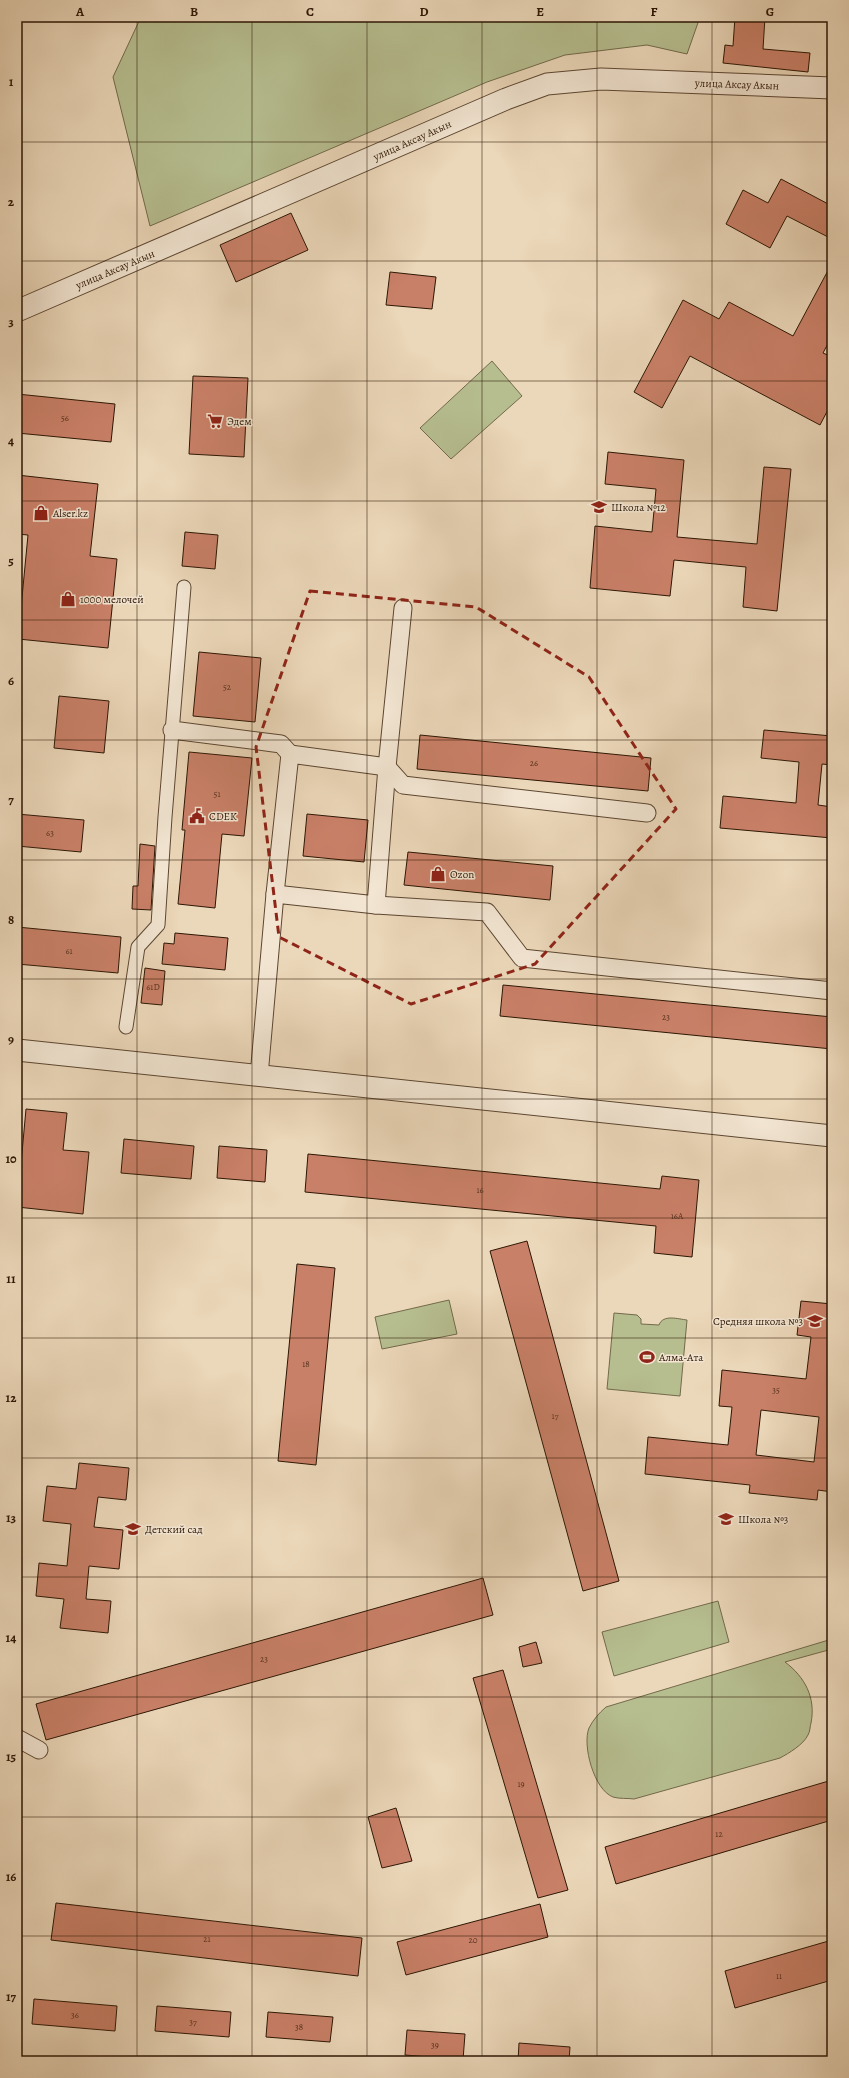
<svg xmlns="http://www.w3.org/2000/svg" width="849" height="2078" viewBox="0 0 849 2078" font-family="Alegreya,serif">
<rect width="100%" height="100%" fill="#ebd7b9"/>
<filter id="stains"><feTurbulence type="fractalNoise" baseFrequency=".005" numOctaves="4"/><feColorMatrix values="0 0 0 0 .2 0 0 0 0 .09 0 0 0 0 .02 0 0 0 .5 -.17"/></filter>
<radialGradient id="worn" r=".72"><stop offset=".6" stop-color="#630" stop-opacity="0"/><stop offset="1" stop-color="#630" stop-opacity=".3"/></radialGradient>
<g fill="#b6be90" stroke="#726a4a">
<path d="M141,17h559l-13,37 -40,-9 -82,10 -78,27 -337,144 -37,-149z"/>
<path d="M492,361l30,35 -71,63 -31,-31z"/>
<path d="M449,1300l8,34 -75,15 -7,-32z"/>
<path d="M614,1313l23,2 4,4v5l18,1c4,-11 19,-6 28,-5l-7,76 -73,-7z"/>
<path d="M718,1601l11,41 -115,34 -12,-44z"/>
<path d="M832,1639v10l-47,13c20,15 31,36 26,61 -1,3 -1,9 -3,12 -5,10 -19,18 -28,23l-146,41c-6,-1 -15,0 -21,-2 -19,-7 -31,-52 -24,-69 4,-8 10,-15 17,-21z"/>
</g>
<g fill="#c98068" stroke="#2d1604" fill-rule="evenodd">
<path d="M735,17h30l-2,32 47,4 -2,19 -85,-9 2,-18 8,1z"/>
<path d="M781,179l51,27v33l-45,-23 -17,32 -44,-24 17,-34 25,13z"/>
<path d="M291,213l17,37 -72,32 -16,-37z"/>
<path d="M832,263v73l-9,17 9,4v45l-12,23 -130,-69 -28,52 -28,-16 49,-92 36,19 10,-17 64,34z"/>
<path d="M390,272l46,5 -4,32 -46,-4z"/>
<path d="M193,376l55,2 -4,79 -55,-3z"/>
<path d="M17,394l98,10 -4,38 -94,-9z"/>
<path d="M608,452l76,8 -7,77 80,7 7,-77 27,2 -14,142 -34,-4 3,-40 -72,-7 -4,36 -80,-8 5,-62 57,6 4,-43 -51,-5z"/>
<path d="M17,475l81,9 -8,72 27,3 -9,89 -90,-9 10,-104 -11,-1z"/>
<path d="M185,532l33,3 -3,34 -33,-3z"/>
<path d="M199,652l62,6 -6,64 -62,-6z"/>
<path d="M59,696l50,5 -5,52 -50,-5z"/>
<path d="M764,730l68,6v29l-10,-1 -4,41 14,2v31l-112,-10 3,-32 73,7 3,-41 -38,-4z"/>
<path d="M420,735l231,23 -3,33 -231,-22z"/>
<path d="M189,752l63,6 -8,78 -22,-2 -7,74 -37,-4 7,-74h-3z"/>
<path d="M17,814l67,6 -3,32 -64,-6z"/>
<path d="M307,814l61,6 -4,42 -61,-6z"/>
<path d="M140,844l15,2 -4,64 -19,-1 1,-23h5z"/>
<path d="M408,852l145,14 -3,34 -146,-15z"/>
<path d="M17,927l104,10 -3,36 -101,-9z"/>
<path d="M175,933l53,5 -3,32 -63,-6 2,-21 10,1z"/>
<path d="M145,968l20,3 -3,34 -21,-2z"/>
<path d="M503,985l329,32v32l-332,-33z"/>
<path d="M26,1109l41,4 -4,37 26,2 -6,62 -66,-7z"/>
<path d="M124,1139l70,7 -3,33 -70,-6z"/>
<path d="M219,1146l48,4 -2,32 -48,-4z"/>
<path d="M308,1154l352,35 2,-13 37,4 -7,77 -38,-4 2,-27 -351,-34z"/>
<path d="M527,1241l92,340 -36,10 -93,-340z"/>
<path d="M297,1264l38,4 -19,197 -38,-4z"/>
<path d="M801,1301l31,3v188l-14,-2 -1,10 -68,-7 1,-8 -105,-11 3,-37 80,8 4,-38 -13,-1 3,-36 84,9 5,-42 -14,-2zM761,1410l58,7 -5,45 -58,-7z"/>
<path d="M79,1463l50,5 -3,32 -28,-3 -4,30 29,3 -4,39 -30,-3 -3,33 25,2 -3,32 -48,-5 4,-29 -28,-3 3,-33 28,3 4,-42 -28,-3 4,-35 29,3z"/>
<path d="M483,1578l10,37 -447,125 -10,-36z"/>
<path d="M536,1642l6,21 -19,4 -4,-20z"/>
<path d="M503,1670l65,220 -30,8 -65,-220z"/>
<path d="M832,1780v40l-216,64 -11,-37z"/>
<path d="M396,1808l16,53 -30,7 -14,-51z"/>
<path d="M56,1903l306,35 -4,38 -307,-36z"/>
<path d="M540,1904l8,33 -142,38 -9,-33z"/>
<path d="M832,1940v40l-97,28 -10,-37z"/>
<path d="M34,1999l83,7 -2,25 -83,-7z"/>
<path d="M157,2006l74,6 -2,25 -74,-6z"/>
<path d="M268,2012l65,5 -3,25 -64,-5z"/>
<path d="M407,2030l58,4 -2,26 -58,-5z"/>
<path d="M519,2043l51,4 -1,14h-51z"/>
</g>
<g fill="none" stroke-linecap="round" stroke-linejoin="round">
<g stroke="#5c4631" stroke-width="15">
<path id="pedestrian" d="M126,1027l12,-80 20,-22 7,-108 19,-230"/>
</g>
<g stroke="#5c4631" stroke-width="19">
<g id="minor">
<path d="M172,730l109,14 9,10"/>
<path d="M275,894l15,-140 97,13 16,18 244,28"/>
<path d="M376,905l11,-138 16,-159"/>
<path d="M259,1076l16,-182 101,11 111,7 35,46 310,33"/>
<path d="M17,1738l22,12"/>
</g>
</g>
<g stroke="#5c4631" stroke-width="23">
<g id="tertiary">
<path d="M17,311l489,-212 41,-15 54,-5 231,9"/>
<path d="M17,1050l815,86"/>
</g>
</g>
<use href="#pedestrian" stroke="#f2e5d2" stroke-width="13"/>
<use href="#minor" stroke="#f2e5d2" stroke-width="17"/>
<use href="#tertiary" stroke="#f2e5d2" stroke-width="21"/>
</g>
<path fill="none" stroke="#8f2418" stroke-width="3" stroke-dasharray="8 5" stroke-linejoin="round" d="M310,591l166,16 113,70 87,132 -141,155 -124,40 -132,-67 -23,-190z"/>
<path fill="none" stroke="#2d1604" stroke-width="1" stroke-opacity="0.55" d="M137,17v2044M252,17v2044M367,17v2044M482,17v2044M597,17v2044M712,17v2044M17,142h815M17,261h815M17,381h815M17,501h815M17,620h815M17,740h815M17,860h815M17,979h815M17,1099h815M17,1218h815M17,1338h815M17,1458h815M17,1577h815M17,1697h815M17,1817h815M17,1936h815"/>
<defs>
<g id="supermarket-bare" transform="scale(1.2)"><path d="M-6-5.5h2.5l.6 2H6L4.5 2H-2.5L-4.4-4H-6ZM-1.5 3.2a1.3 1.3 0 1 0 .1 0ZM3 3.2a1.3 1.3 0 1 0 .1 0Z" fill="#8f2418" stroke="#f2e5d2" stroke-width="2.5" paint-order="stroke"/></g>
<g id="school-bare" transform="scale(1.2)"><path d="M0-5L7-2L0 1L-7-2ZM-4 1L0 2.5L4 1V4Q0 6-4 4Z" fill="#8f2418" stroke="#f2e5d2" stroke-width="2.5" paint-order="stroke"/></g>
<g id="shop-bare" transform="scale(1.2)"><path d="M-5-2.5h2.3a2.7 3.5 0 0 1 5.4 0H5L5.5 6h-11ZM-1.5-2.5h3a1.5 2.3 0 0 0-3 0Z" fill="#8f2418" stroke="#f2e5d2" stroke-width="2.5" paint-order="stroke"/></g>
<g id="civic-bare" transform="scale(1.2)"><path d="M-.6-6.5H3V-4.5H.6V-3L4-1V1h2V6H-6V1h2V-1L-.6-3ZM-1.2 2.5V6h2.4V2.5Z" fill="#8f2418" stroke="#f2e5d2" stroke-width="2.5" paint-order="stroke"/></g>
<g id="stadium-bare" transform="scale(1.2)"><path d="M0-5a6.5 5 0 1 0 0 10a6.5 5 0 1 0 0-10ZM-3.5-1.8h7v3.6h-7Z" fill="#8f2418" stroke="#f2e5d2" stroke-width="2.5" paint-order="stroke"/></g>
</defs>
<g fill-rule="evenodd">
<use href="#supermarket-bare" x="215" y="421"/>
<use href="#school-bare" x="599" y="507"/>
<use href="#shop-bare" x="41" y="513"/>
<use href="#shop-bare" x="68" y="599"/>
<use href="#civic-bare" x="197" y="816"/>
<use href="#shop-bare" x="438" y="874"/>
<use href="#school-bare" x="815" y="1321"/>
<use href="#stadium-bare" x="647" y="1357"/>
<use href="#school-bare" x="726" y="1519"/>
<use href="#school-bare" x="133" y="1529"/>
</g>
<g text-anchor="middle" stroke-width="3" stroke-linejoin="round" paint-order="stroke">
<g font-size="9" fill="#54301d">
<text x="65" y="421">56</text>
<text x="227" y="690">52</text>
<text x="534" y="766">26</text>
<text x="217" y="797">51</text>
<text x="50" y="836">63</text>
<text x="69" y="954">61</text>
<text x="153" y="990">61D</text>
<text x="666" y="1020">23</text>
<text x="480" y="1193">16</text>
<text x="677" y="1219">16А</text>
<text x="306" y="1367">18</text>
<text x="776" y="1393">35</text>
<text x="555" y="1419">17</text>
<text x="264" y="1662">23</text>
<text x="521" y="1787">19</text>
<text x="719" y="1837">12</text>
<text x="207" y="1942">21</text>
<text x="473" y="1943">20</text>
<text x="779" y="1979">11</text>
<text x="75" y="2018">36</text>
<text x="193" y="2025">37</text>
<text x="299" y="2030">38</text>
<text x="435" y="2048">39</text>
</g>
<g font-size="11" fill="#2d1604" stroke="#f2e5d2">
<text transform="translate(737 84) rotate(2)" y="4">улица Аксау Акын</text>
<text transform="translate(412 140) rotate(-24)" y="4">улица Аксау Акын</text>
<text transform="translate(115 269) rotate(-23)" y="4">улица Аксау Акын</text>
</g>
<g font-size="11" fill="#2d1604" stroke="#f2e5d2" text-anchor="start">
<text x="227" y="425">Эдем</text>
<text x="611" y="511">Школа №12</text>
<text x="53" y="517">Alser.kz</text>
<text x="80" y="603">1000 мелочей</text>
<text x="209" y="820">CDEK</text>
<text x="450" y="878">Ozon</text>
<text x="803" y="1325" text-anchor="end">Средняя школа №3</text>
<text x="659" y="1361">Алма-Ата</text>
<text x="738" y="1523">Школа №3</text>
<text x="145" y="1533">Детский сад</text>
</g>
</g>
<rect width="849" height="2078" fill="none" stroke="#ebd7b9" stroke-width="44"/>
<rect x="22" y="22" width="805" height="2034" fill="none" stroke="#2d1604" stroke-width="1.5"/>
<g font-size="13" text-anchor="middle" font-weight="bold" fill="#2d1604">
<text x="80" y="16">A</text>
<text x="194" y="16">B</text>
<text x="310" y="16">C</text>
<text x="424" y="16">D</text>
<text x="540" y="16">E</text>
<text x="654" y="16">F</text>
<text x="770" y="16">G</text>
<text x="11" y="86">1</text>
<text x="11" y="206">2</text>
<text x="11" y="326">3</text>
<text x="11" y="445">4</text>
<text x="11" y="565">5</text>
<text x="11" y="685">6</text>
<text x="11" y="804">7</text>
<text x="11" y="924">8</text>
<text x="11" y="1044">9</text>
<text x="11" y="1163">10</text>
<text x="11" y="1283">11</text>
<text x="11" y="1402">12</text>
<text x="11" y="1522">13</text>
<text x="11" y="1642">14</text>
<text x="11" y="1761">15</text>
<text x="11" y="1881">16</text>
<text x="11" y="2001">17</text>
</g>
<rect width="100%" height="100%" filter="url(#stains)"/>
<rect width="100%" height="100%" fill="url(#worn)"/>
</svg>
